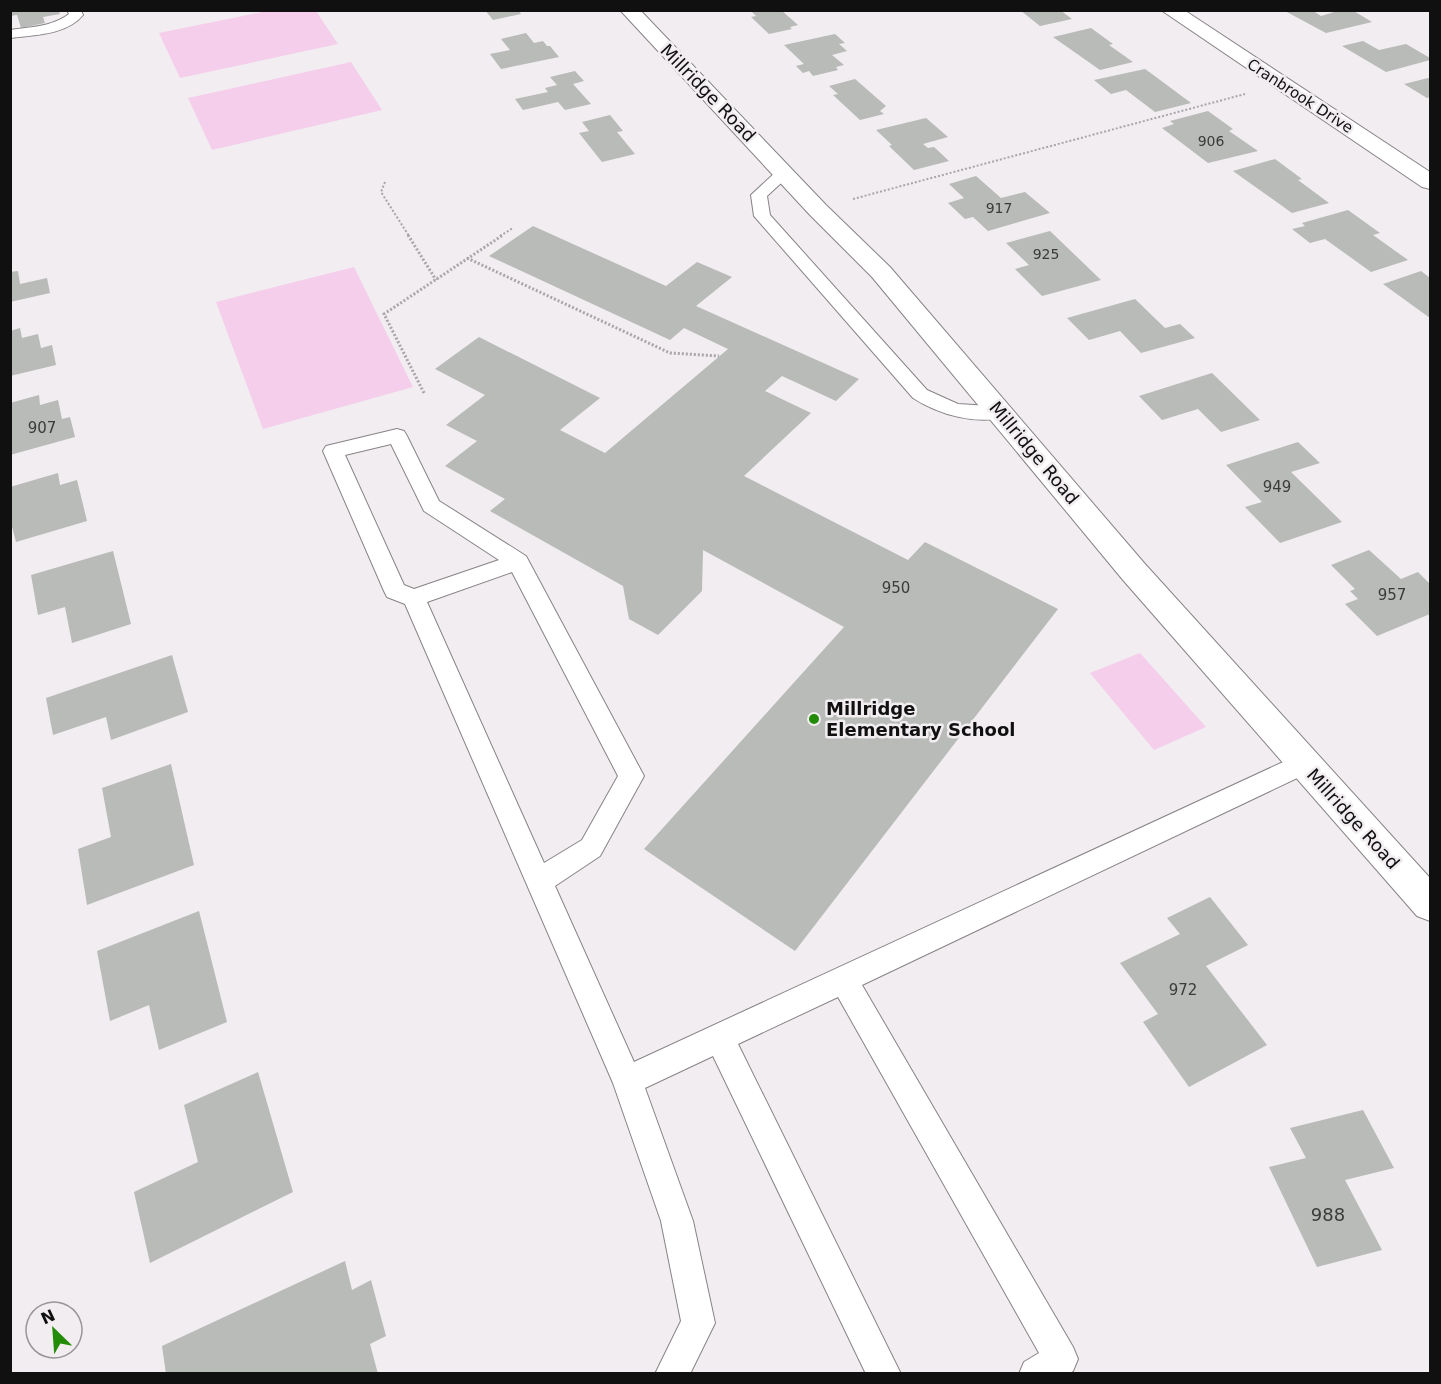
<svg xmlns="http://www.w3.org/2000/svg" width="1441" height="1384" viewBox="0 0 1441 1384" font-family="'DejaVu Sans',sans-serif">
<rect width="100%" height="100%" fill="#f1edf0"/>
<g fill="#f5ceec">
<path d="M267,11h49l22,33 -158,34 -21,-45z"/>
<path d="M351,62l31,48 -170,40 -24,-52z"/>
<path d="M354,267l59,120 -150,42 -47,-127z"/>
<path d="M1140,653l66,74 -52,23 -64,-77z"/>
</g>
<g fill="#b8bbb7">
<path d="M10,10h48l2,4 -17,3 2,6 -24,5 -4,-13 -7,1z"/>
<path d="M485,10h33l3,4 -28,6z"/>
<path d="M750,10h31l17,15 -8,2 2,2 -23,5 -18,-17 5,-1z"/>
<path d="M1020,10h40l12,9 -32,7z"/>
<path d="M1283,10h29l9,6 20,-6h11l20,12 -46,11z"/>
<path d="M1091,28l22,16 -4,1 24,17 -33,8 -47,-33z"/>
<path d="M526,33l8,10 9,-2 4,5h3l9,11 -58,12 -11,-15 20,-4 -9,-11z"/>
<path d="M835,34l10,9 -6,1 8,7 -15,4 12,10 -8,2 2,3 -25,6 -4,-5 -6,2 -7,-7 8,-2 -20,-19z"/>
<path d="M1363,41l16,9 27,-6 24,14v2l-44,12 -44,-26z"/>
<path d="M1145,69l7,5 39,29 -36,9 -29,-22 -15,4 -17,-14z"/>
<path d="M575,71l9,10 -11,3 18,20 -26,6 -7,-8 -35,8 -8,-11 33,-7 -3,-4 12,-3 -7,-8z"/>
<path d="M1428,78l2,1v18l-3,1 -23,-14z"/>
<path d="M855,79l31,27 -6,5 4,3 -24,6 -27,-25 5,-1 -9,-8z"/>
<path d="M1208,111l25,18 -4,2 29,20 -50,12 -46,-35 12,-4 -4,-3z"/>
<path d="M610,115l13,16 -6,1 18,22 -33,8 -23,-29 10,-2 -7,-9z"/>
<path d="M926,118l22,19 -25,7 5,4 6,-1 15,14 -35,9 -25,-24 3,-1 -16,-15z"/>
<path d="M1275,159l27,20 -4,1 31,23 -37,10 -59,-42z"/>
<path d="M976,176l25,22 24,-6 25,21 -62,18 -15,-14 -8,2 -17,-16 16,-5 -15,-14z"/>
<path d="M1348,210l32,23 -7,2 35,25 -37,12 -46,-33 -15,4 -18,-14 13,-3 -3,-3z"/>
<path d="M533,226l133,60 31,-24 35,15 -36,29 163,73 -23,22 -54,-25 -17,15 46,22 -67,63 164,84 17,-18 133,67 -263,342 -151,-102 200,-222 -141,-77 -1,41 -44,44 -29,-16 -6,-33 -133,-75 15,-12 -60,-33 32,-25 -31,-16 39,-30 -50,-26 44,-32 121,61 -40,32 45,23 123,-104 -44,-21 -14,12 -181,-84z"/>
<path d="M1050,231l51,49 -59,16 -27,-27 14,-4 -23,-22z"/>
<path d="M18,271l2,13 27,-6 3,15 -40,9v-30z"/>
<path d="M1421,271l9,7v40l-47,-34z"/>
<path d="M1135,299l30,29 15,-4 15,14 -54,15 -21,-22 -31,9 -22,-22z"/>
<path d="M20,328l2,10 16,-4 3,14 11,-3 4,20 -46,11v-45z"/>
<path d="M1212,373l48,47 -39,12 -23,-23 -36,11 -23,-24z"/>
<path d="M39,395l1,10 18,-5 4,19 8,-2 5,20 -65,18v-52z"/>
<path d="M1298,442l22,21 -29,9 51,50 -62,21 -35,-36 17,-5 -36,-37z"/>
<path d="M58,473l2,12 17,-5 10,41 -71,21 -6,-23v-32z"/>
<path d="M1369,550l32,29 17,-7 12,12v30l-53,22 -32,-32 13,-5 -8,-8 5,-2 -24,-24z"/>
<path d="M113,551l18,73 -59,19 -7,-36 -27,8 -7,-40z"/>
<path d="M172,655l16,57 -77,28 -5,-23 -53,18 -7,-37z"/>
<path d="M171,764l23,101 -107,40 -9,-56 33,-12 -9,-49z"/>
<path d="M1210,897l38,48 -42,21 61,79 -78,42 -46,-65 15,-8 -38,-51 60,-29 -13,-16z"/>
<path d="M199,911l28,111 -68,28 -10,-45 -39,16 -13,-70z"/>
<path d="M258,1072l35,120 -143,71 -16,-71 64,-30 -14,-57z"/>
<path d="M1363,1110l31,58 -49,12 37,70 -65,17 -48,-100 37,-9 -16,-30z"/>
<path d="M345,1261l7,29 19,-10 15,56 -16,8 8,30h-212l-4,-28z"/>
</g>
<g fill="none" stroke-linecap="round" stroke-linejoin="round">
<g stroke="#878386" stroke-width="2">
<g id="lane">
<path d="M67,10h14l2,5c-16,20 -49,20 -73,23v-8c20,-3 42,-3 59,-16z"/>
<path d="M784,168l8,5 -25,23 3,19 157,175 31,14 49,3 3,5 -3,5c-31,8 -68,-2 -94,-19l-159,-182 -3,-21 27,-25z"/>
<path d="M397,429l7,2 3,5 32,65 87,55 118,220 -44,80 -45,30 79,176 660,-305 9,-3 9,3 4,7 -4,7 -450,214 211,362 5,12 -5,12 -4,3h-50l5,-12 15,-9 -201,-356 -100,47 163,330h-35l-153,-318 -68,32 48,133 22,102 -25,51h-35l26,-53 -20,-100 -48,-138 -208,-479 -18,-7 -3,-6 -61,-140 3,-5zM391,444l33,67 75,49 -85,29 -10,-4 -59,-130zM512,572l106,204 -36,64 -38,23 -117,-261z"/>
</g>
</g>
<g stroke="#878386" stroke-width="2">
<g id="street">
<path d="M620,10h20l186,195 64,62 255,297 285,314v43l-13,-5 -294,-336 -251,-303 -62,-62z"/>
<path d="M1161,10h23l246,162v17l-8,-2z"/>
</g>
</g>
<g stroke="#a9a6a8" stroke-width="2" stroke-dasharray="2 2" stroke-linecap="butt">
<path d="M385,182l-4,10 28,44"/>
<path d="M853,199l392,-105"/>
<path d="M500,236l13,-8"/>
</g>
<g stroke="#a9a6a8" stroke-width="3" stroke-dasharray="2 2" stroke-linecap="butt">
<path d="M408,235l28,45"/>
<path d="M467,258l203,95 49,3"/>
<path d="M424,393l-40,-79 119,-79"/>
</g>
<use href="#lane" fill="#fff" fill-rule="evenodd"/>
<use href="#street" fill="#fff" fill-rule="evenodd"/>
</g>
<circle fill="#228b07" stroke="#f1edf0" stroke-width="2" cx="814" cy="719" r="6"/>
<g text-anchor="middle" stroke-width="5" stroke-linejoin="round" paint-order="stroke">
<g font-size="14" fill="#3b3b3a">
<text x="1211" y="146">906</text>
<text x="999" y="213">917</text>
<text x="1046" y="259">925</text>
</g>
<g font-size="15" fill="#111010" stroke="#f1edf0">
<text transform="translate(1300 96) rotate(33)" y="5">Cranbrook Drive</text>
</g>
<g font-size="15" fill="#3b3b3a">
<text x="42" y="433">907</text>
<text x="1277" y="492">949</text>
<text x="896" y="593">950</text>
<text x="1392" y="600">957</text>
<text x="1183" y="995">972</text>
</g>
<g font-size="18" fill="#111010" stroke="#f1edf0">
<text transform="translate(708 93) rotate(46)" y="6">Millridge Road</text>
<text transform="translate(1034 453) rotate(50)" y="6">Millridge Road</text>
<text transform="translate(1353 819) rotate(48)" y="6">Millridge Road</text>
</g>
<g font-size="18" font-weight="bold" fill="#111010" stroke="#f1edf0" text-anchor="start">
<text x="826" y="715">Millridge<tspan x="826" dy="21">Elementary School</tspan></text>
</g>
<g font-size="18" fill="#3b3b3a">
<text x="1328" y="1221">988</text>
</g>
</g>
<rect width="1441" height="1384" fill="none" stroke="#111010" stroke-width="24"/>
<g transform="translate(54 1330) rotate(335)"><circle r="28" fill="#f1edf0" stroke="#979596" stroke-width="1.5"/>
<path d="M0-4.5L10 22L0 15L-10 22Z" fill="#228b07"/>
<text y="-9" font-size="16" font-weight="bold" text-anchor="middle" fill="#111010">N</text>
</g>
</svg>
